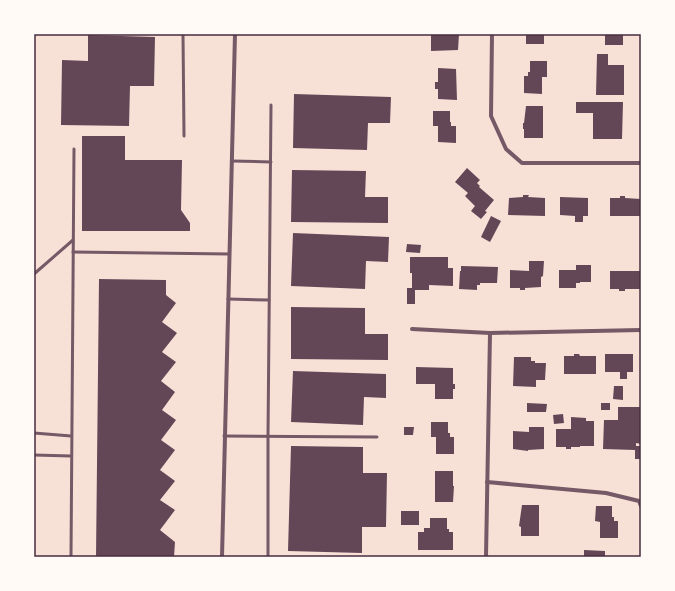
<svg xmlns="http://www.w3.org/2000/svg" width="675" height="591" viewBox="0 0 675 591" font-family="'Source Sans 3',sans-serif">
<rect width="100%" height="100%" fill="#f7e1d7"/>
<g fill="#644757">
<path d="M431,34h28l-1,16 -27,1z"/>
<rect x="526" y="34" width="18" height="10"/>
<rect x="605" y="34" width="18" height="11"/>
<path d="M88,35l67,2 -1,49h-24l-1,40 -68,-1 1,-65 26,1z"/>
<path d="M597,54h11v11h16v30h-28z"/>
<path d="M530,61h17v16h-5v17l-18,-1v-17h4v-4h2z"/>
<path d="M438,68l18,1 1,31 -19,-1v-10h-3v-7h3z"/>
<path d="M294,94l97,3 -1,26h-22l-1,27 -74,-2z"/>
<path d="M576,102h47l-1,37h-29v-26h-17z"/>
<path d="M526,106h17v32h-19v-9h-1v-6h1z"/>
<path d="M433,111h17v11h1v4h5v17l-18,-1v-16h-5z"/>
<path d="M82,136h43v24h57l-1,50 9,13v8h-108z"/>
<path d="M467,168l13,12 -3,3 3,3 -1,1 15,13 -9,11 2,1 -6,7 -10,-8 4,-5 -10,-10 3,-3 -13,-11z"/>
<path d="M292,170l74,1 -1,26h23v26l-97,-1z"/>
<path d="M523,195h6l-1,2 17,1v18l-37,-1 1,-17 14,-1z"/>
<path d="M620,196h5v2l16,1v17h-31v-18h10z"/>
<path d="M560,197l28,1v18h-5v6h-8v-6l-15,-1z"/>
<path d="M491,216l10,5 -11,21 -9,-5z"/>
<path d="M293,233l96,4 -1,25 -22,-1 -1,28 -74,-3z"/>
<path d="M407,244l14,1 -1,8 -14,-1z"/>
<path d="M410,257h38v11h5v18l-24,-1v5h-14v14h-8v-16h5v-15h-2z"/>
<path d="M529,261h15l-1,15 -2,1v10l-16,1v2h-5v-2h-10v-18l19,1z"/>
<path d="M576,265h15v17h-11v1h-4v5h-17v-18h17z"/>
<path d="M461,266l37,1 -1,16h-17v2h-3v5l-18,-1 1,-18h1z"/>
<path d="M610,271h31v18h-16v2h-6v-2h-9z"/>
<path d="M99,279l67,1v15l10,8 -14,19 15,11 -15,19 14,10 -15,19 14,11 -13,18 14,10 -15,20 14,10 -15,20 15,11 -15,19 15,10 -15,20 15,12 -1,15h-78z"/>
<path d="M291,307l74,1v26h23v26l-97,-1z"/>
<path d="M574,354h5l1,2h16v18h-32v-18h10z"/>
<path d="M605,354h28v18h-6v7h-7v-7h-15z"/>
<path d="M514,357h17v4h4v2h11l-1,17h-9v7l-23,-1z"/>
<path d="M416,367l37,1v16h2v5h-2v10h-18v-15h-19z"/>
<path d="M293,371l93,3v24l-22,-1 -1,28 -72,-3z"/>
<path d="M614,386h9v14l-10,-1z"/>
<path d="M527,403l20,1 -1,8h-19z"/>
<rect x="601" y="403" width="9" height="7"/>
<path d="M618,407h23v37l-5,-1v3h5v13h-6v-9l-32,-1 1,-29h14z"/>
<path d="M563,414l1,9 -10,1 -1,-9z"/>
<path d="M571,417l15,1v3h8v25h-14v1h-9v2h-5v-2h-10v-18h15z"/>
<path d="M431,422h17v11h2v4h4v17h-18v-17h-5z"/>
<path d="M404,427h10l-1,8h-9z"/>
<path d="M529,427h15v22l-16,1v1l-15,-2v-18l16,1z"/>
<path d="M291,446l72,1v26h24l-1,54h-24v26l-74,-2z"/>
<path d="M435,471h18v15h1l-1,16h-18z"/>
<path d="M522,505h17v31h-18v-9l-2,-1z"/>
<path d="M596,506h16v11h2v4h4v17h-18v-16l-5,-1z"/>
<rect x="401" y="511" width="18" height="14"/>
<path d="M430,518h17v11h2v3h4v18h-35v-18h6v-4h6z"/>
<path d="M584,550l21,1v6h-21z"/>
</g>
<g fill="none" stroke-linecap="round" stroke-linejoin="round">
<g stroke="#755966" stroke-width="3">
<path d="M183,34l1,102"/>
<path d="M232,161l39,1"/>
<path d="M73,252l156,2"/>
<path d="M34,274l39,-34"/>
<path d="M228,299l41,1"/>
<path d="M34,433l37,3"/>
<path d="M224,436l153,1"/>
<path d="M34,455l37,1"/>
<path d="M71,557l3,-408"/>
<path d="M268,557v-121l3,-331"/>
</g>
<g stroke="#755966" stroke-width="4">
<path d="M492,34l-1,82 15,33 16,14h119"/>
<path d="M412,329l78,4 151,-3"/>
<path d="M487,482l119,11 33,8 2,5"/>
<path d="M222,557l13,-523"/>
<path d="M486,557l4,-224"/>
</g>
</g>
<rect width="675" height="591" fill="none" stroke="#fffaf5" stroke-width="70"/>
<rect x="35" y="35" width="605" height="521" fill="none" stroke="#4a2c40" stroke-width="1.5"/>
</svg>
